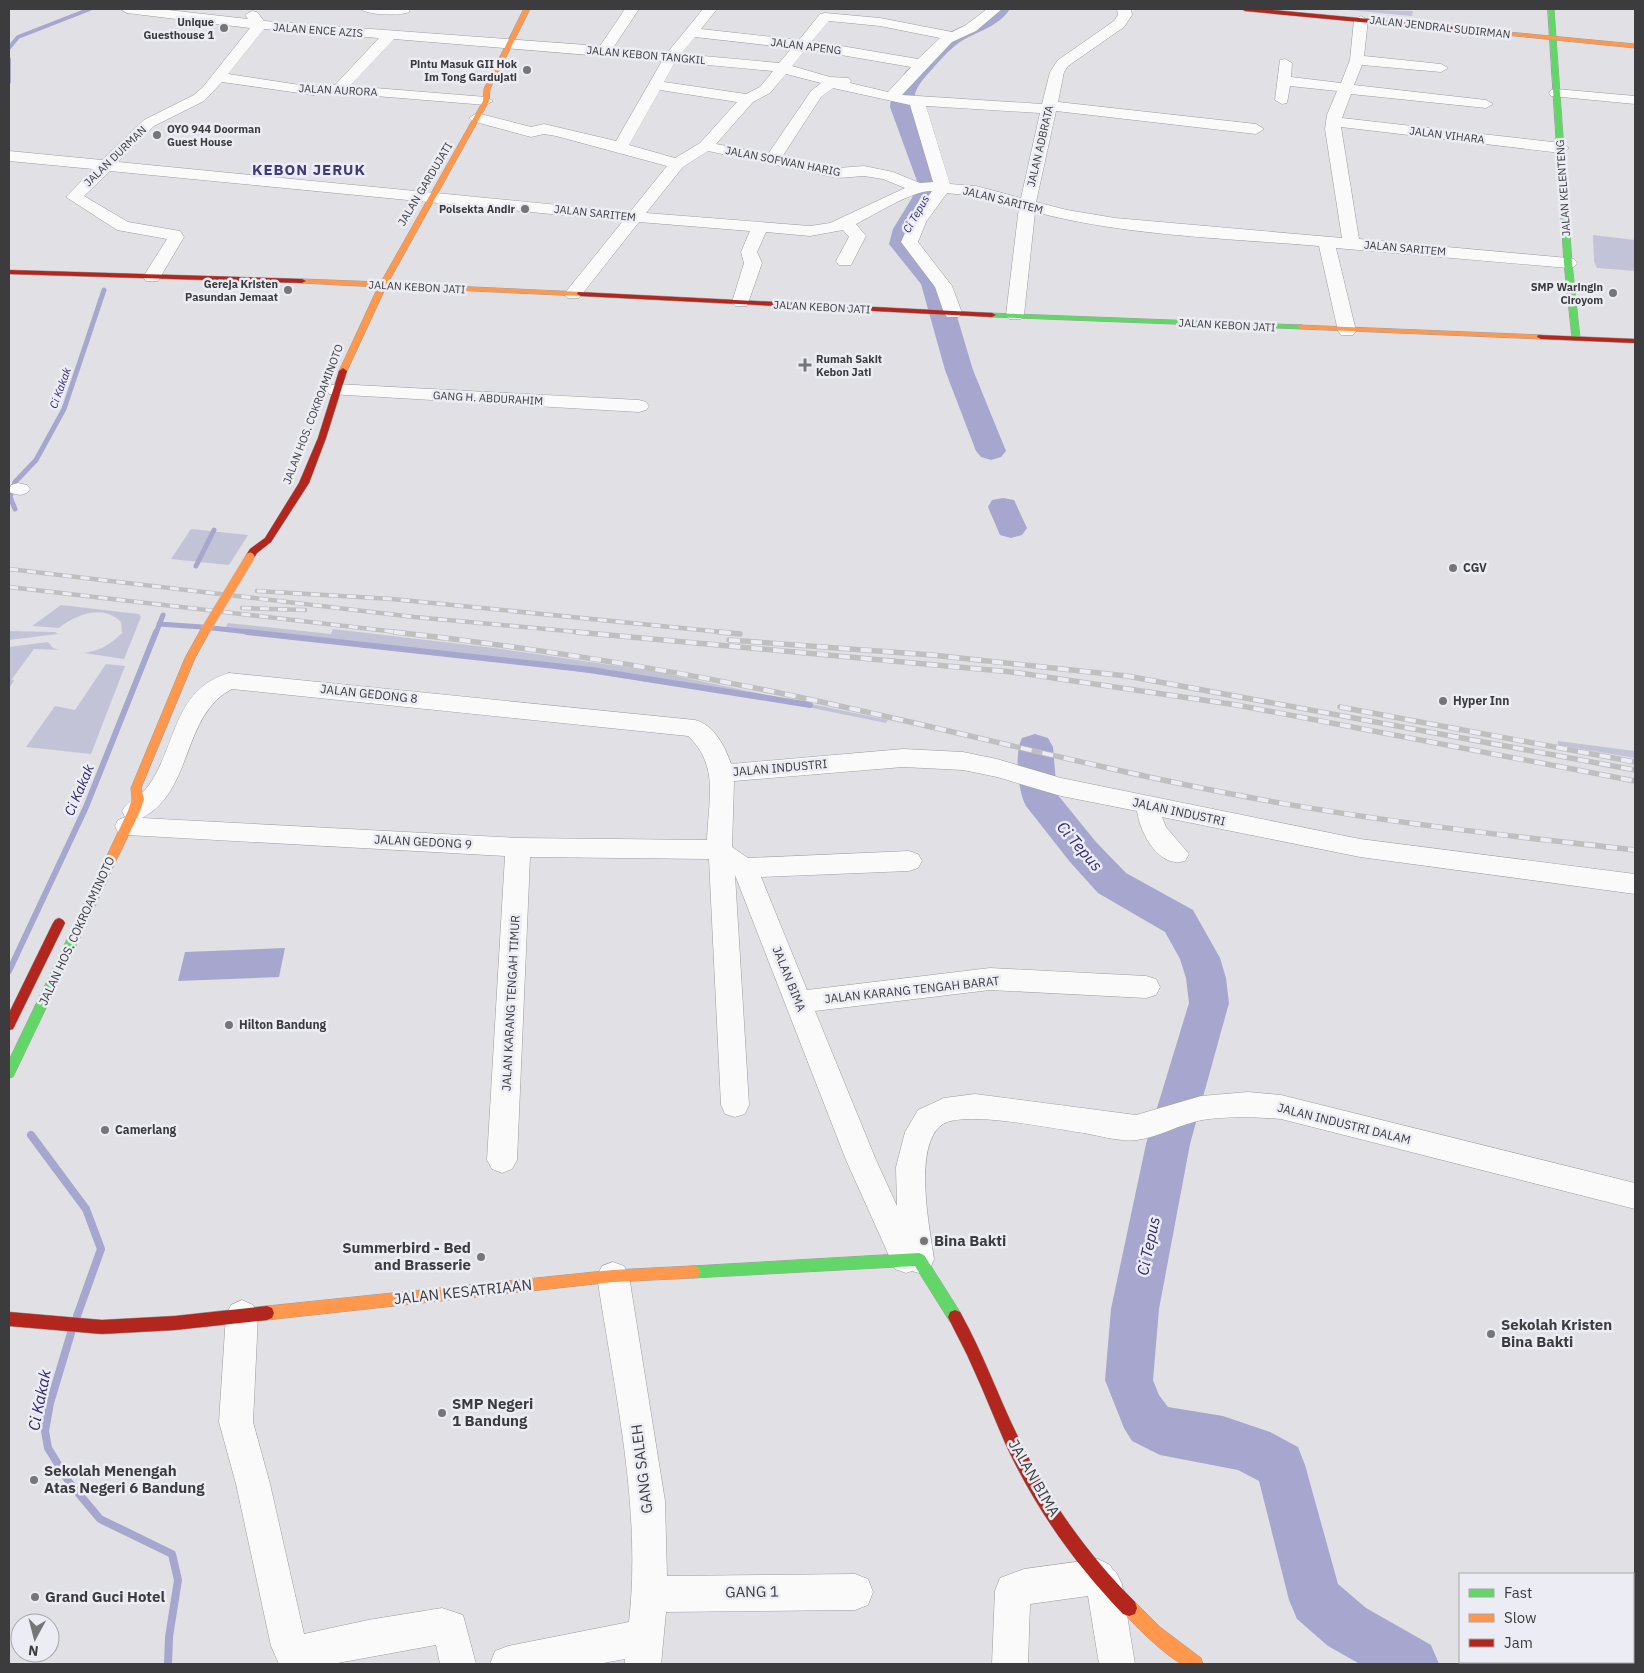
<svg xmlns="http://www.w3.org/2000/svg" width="1644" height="1673" viewBox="0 0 1644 1673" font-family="'IBM Plex Sans',sans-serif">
<rect width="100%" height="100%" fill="#e1e1e5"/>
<g fill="#c3c3d8">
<path d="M1337,9l76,2 -1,5z"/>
<path d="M1593,235l42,5v31l-38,-3 -3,-7z"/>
<path d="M191,529l57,6 -19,30 -58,-6z"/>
<path d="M61,605l78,9 2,3 -17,42 -40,-6c17,-3 26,-8 38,-20l-1,-11c-18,-18 -44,-8 -62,6l-27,-2z"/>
<path d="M228,623l103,11 2,-5 161,19 158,23 236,49 -2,3 -104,-21 -247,-37 -311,-35z"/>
<path d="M9,631l46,1 3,2 -49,6z"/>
<path d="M48,642l5,6 6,2 -25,-1 -22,30 2,2 -5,7v-41z"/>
<path d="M106,664l19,2 -34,88 -65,-7 29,-41 20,4z"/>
<path d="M1558,741l77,10v7l-77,-13z"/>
</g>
<path fill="#a6a6ce" d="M285,948l-6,29 -101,4 7,-29z"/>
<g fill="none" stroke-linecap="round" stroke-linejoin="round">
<g stroke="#a6a6ce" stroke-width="4">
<path d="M9,48l9,-11 72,-28"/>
<path d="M9,59v23"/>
</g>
<g stroke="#a6a6ce" stroke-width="5">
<path d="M15,509l-5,-12 5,-15 21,-22 28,-51 40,-119"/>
<path d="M196,566l18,-36"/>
<path d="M159,624l43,3"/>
<path d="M212,628l46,5"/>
<path d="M156,633l7,-18"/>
</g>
<g stroke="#a6a6ce" stroke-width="6">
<path d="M247,632l344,38 219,35"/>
<path d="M9,971l77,-164 70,-175"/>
</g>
<g stroke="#a6a6ce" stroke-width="8">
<path d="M31,1135l55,74 15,40 -24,67"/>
<path d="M71,1333l-21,70 -5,28 3,17 21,34 31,37 72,35 6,26 -9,57 -1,27"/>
</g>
<g fill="#a6a6ce" fill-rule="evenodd">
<path d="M988,9h22c-13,19 -33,22 -50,33 -12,8 -29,28 -38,39 -25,30 14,67 19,99 3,23 -25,41 -26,63l32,40 26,87 33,81 -5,6 -10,3 -10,-3 -5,-6 -31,-81 -24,-86 -32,-40 4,-15 19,-31 5,-17 -27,-74 2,-15 14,-21 39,-37 27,-12z"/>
<path d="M1003,498l11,2 13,28 -5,7 -11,3 -11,-3 -12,-28 4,-7z"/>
<path d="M1035,734l13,4 5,9 4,47 39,48 30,31 67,37 27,48 6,20 3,25 -39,141 -31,165 -6,71 6,15 9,12 55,9 47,16 28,15 7,18 33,119 28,24 65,37 8,19h-79l-32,-18 -31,-27 -8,-19 -30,-119 -21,-11 -78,-15 -28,-14 -8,-13 -19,-48 6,-71 35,-165 43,-141 -3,-25 -6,-19 -15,-27 -67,-39 -28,-31 -44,-56c-8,-14 -12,-53 -4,-68z"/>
<path d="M1633,1581l2,1v54l-2,-1z"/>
<rect x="1542" y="1662" width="54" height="2"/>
</g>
<g stroke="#9c9c9f" stroke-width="1">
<g id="street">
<path d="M120,9h39l89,10 -3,-4 7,-4 5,1 7,9 336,25 25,-37h14l-26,39 54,5 36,-44h14l-16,20 98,11 21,-26 5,-1 55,5 72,14 14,-7 21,-16h15l-26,22 -24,11 -50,53 140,9 8,-32 8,-12 56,-39 4,-6 -1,-6h14l1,6 -8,12 -56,39 -4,6 -6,30 198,22 8,5 -8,5 -200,-23 -20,91 31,8 48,8 227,20 -17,-109 2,-14 10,-24 -47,-5 -3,17 -5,1 -7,-4 5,-40 5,-1 7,4 -1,14 50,6 9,-23 4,-40 7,-4 7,4 -4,36 77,8 7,4 -7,4 -79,-7 -8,20 132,15 7,4 -7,4 -135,-14 -9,24 219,25 8,5 -8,5 -220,-26 18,112 209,19 6,1 3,4 -3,4 -6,1 -232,-20 20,83 -3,4h-12l-3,-4 -19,-85c-95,-8 -193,-10 -284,-34l-11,103 -3,4h-12l-3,-4 13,-108 -44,-11 -28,-3 -21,29 -8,20 34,44 10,27 -3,4h-12l-3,-4 -9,-26 -34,-45 9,-20 22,-31c-19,-1 -58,24 -76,33l10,12 -15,29h-12l-3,-4 13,-24 -6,-7 -33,6 -44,-4 -9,20 5,11 -15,43h-12l-3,-4 12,-39 -3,-11 9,-21 -111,-9 -60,76h-12l-3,-4 59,-73 -513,-50 -26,25 44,26 52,9 4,6 -26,44h-12l-3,-4 24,-38 -50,-9 -51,-33 27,-28 -84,-8v-10l93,9 42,-40 50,-25 9,-8 47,-59 -123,-15zM829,21l51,5 60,12 -22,21 -106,-18zM264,29l115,9 -44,47 -22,2 -85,-13zM695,37l97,11 -13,15 -98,-9zM394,39l268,22 -46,80 -72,-17 -13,3 -54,-14 -8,5 3,3 59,16 13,-3 12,2 111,30 -37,46 -512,-50 36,-36 50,-25 18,-19 91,13 26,-2 147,12 7,-4 -7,-4 -136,-11zM806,49l105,18 -23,25 -38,-9 1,-2 -2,-3 -19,-1 -38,-11zM675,62l98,9 -13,16 -14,7 -82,-12zM786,74l35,9 -10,8 -43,63 -52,-10 37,-42 17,-9zM833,88l77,17 23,77 -13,1 -27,-11 -29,-6 -26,2 -56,-11 39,-60zM660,90l77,12 -37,41 -25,15 -46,-13zM926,106l114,7 -19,85 -45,-12 -26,-2zM708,151l130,27 26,-2 19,3 22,9 -75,35 -20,3 -164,-13 37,-46z"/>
<path d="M360,9h48l2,2c-6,6 -44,4 -50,-2z"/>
<path d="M1556,89l79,7v8l-84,-8 -2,-3 2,-3z"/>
<path d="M336,384l303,16 7,2 3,4 -3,4 -7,2 -310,-18 -2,-4 2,-4z"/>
<path d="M18,483l9,2 3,4 -3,4 -7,2 -9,-2 -2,-3 2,-5z"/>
<path d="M229,673l466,47c19,5 30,26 36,44l172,-15 60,3 34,7 64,19 299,61 275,35v20l-275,-37 -198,-40 4,10 23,27 -4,7c-26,8 -45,-28 -48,-50l-76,-15 -64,-19 -34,-7 -60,-3 -169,14 -2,66 16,11 161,-7 9,3 4,7 -4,7 -9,3 -148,6 46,113 183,-22 156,8 10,3 4,8 -4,8 -10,3 -156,-8 -175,21 61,149 21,46 -1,-39 9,-35 13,-22 26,-12 31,-4 161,21 65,-19 47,-4 33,3 354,88v26l-354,-90c-26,-2 -53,-3 -79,1 -22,4 -43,17 -65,20 -16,2 -37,-4 -53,-7 -29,-4 -119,-23 -141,-9 -31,20 -13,105 -9,135l-4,10 -11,4 -7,-2 -6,2 -11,-4 -49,-109 -111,-285 14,230 -4,9 -10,3 -10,-3 -4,-9 -12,-246 -179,-2 -13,303 -5,9 -10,4 -10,-4 -5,-9 18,-304 -378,-21 -9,-3 -3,-6 3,-6 7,-3 -3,-6c6,-11 20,-15 27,-26 28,-40 24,-96 80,-112zM232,689l456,47c32,30 20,65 19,104l-189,-2 -376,-20c52,-27 39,-103 90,-129z"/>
<path d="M613,1262l11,4 5,10 36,225 2,75 188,-2 13,5 5,13 -5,13 -13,5 -189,2 -5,52h-36v-5l-27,5h-108l5,-13 13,-5 121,-24c13,-115 -15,-232 -32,-346l5,-10z"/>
<path d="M242,1300l11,5 5,10 -5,107 17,62 34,150 64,-14 74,-12 21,7 13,49h-36l-4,-19 -104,19h-53l-8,-18 -35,-162 -17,-62 7,-107 5,-10z"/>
<path d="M1098,1559l12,6 3,5 3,2 6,12 13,80h-36l-11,-68 -58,8 -2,60h-36l3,-73 5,-13 24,-9z"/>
</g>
</g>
<g stroke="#9c9c9f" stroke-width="1">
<g id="fast">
<path d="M1548,9h6l18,254 8,75 -4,2 -4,-2 -8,-75z"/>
<path d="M989,313l313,12 4,2 -4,2 -310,-12h-3z"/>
<path d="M101,877l4,1 2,3 -94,196 -4,1v-18l86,-179 2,-3z"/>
<path d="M919,1253l5,2 36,57 2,5 -2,5 -5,2 -5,-2 -35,-56 -222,12 -5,-1 -2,-5 2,-5 5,-1z"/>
</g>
</g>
<g stroke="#9c9c9f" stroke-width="1">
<g id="slow">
<path d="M524,9h6l-40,80 -1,12 -101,182 193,9 4,2 -4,2 -195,-9 -39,84 -4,3 -3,-1 -1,-2 39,-84 -76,-4 -4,-2 4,-2 79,3 102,-181 1,-12z"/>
<path d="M1487,30l148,14v4l-150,-15v-2z"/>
<path d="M1299,325l242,10 4,2 -4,2 -239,-10 -4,-2z"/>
<path d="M205,628l5,3 -15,27 -54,130 3,11 -4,12 -35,73h-8l-2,-3 33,-70 4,-12 -1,-11 54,-130 16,-29z"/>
<path d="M693,1266l5,1 2,5 -2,5 -5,1 -80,4 -346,38 -5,-2 -2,-5 2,-5 5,-2 346,-36z"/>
<path d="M1129,1600l6,2 25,25 41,31 2,6c-6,0 -14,2 -20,0 -12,-3 -57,-45 -62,-56l2,-6z"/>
</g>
</g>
<g stroke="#9c9c9f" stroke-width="1">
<g id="jam">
<path d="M1242,9h20l225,21 3,2 -3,2 -242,-23z"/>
<path d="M9,270l293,9 4,2 -4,2 -293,-9z"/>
<path d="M578,292l414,21 4,2 -4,2 -411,-21 -4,-2z"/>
<path d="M1538,335l97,4v4l-94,-4 -4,-2z"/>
<path d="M343,368l4,3 -21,67 -17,45 -38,59 -14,11 -4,6h-6l-2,-2 5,-8 15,-11 34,-55 19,-45 21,-67z"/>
<path d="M59,918l4,2 2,3 -52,106 -4,1v-17l44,-90 2,-3z"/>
<path d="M267,1306l5,2 2,5 -2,5 -5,2 -92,10 -73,4 -93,-8v-14l93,8 73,-4z"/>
<path d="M955,1310l5,2c23,41 38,84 58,125 30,62 69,117 117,165l2,6 -2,6 -6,2 -6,-2c-48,-50 -88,-106 -117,-169 -11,-25 -21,-51 -33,-77 -7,-17 -17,-34 -25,-51l2,-5z"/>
</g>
</g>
<use href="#street" fill="#fafafb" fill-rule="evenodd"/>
<use href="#fast" fill="#63d668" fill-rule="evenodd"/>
<use href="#slow" fill="#ff974d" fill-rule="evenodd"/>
<use href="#jam" fill="#b3261e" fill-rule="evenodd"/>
<g stroke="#bfbfc0" stroke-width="4.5">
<g id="rail-far1">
<path d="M9,569l405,48 175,16"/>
<path d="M9,587l396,46"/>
<path d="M257,591l135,8 339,34"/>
<path d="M242,608l63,2"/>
</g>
</g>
<g stroke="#bfbfc0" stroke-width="5.5">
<g id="rail">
<path d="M394,632c134,15 268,36 400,64 155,33 308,74 464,103 125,23 251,37 377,51"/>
<path d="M576,632l436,40 225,33 398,76"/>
<path d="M719,632l21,2"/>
<path d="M729,640l203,15 195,21 508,94"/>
<path d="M1340,707l295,55"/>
</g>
</g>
<use href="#rail-far1" stroke="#ecedf4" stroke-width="3" stroke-dasharray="9" stroke-linecap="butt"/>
<use href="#rail" stroke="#ecedf4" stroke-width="4" stroke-dasharray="11" stroke-linecap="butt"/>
<g stroke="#bfbfc1" stroke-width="10" stroke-linecap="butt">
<path id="slow-bridge" d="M205,631l45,-74"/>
</g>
<use href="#slow-bridge" stroke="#ff974d" stroke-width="9"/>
</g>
<g fill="#767679" stroke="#ecedf4" stroke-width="2">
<circle cx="224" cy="28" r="5"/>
<circle cx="527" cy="70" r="5"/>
<circle cx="157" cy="135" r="5"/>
<circle cx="525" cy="209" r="5"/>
<circle cx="288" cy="290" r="5"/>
<circle cx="1613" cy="293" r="5"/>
<path d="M802.5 357.5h5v5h5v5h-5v5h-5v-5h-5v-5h5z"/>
<circle cx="1453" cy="568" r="5"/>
<circle cx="1443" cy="701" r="5"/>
<circle cx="229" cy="1025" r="5"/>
<circle cx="105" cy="1130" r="5"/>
<circle cx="924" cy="1241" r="5"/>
<circle cx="481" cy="1257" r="5"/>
<circle cx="1491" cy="1334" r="5"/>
<circle cx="442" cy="1413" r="5"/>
<circle cx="34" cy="1480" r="5"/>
<circle cx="35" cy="1597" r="5"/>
</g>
<g text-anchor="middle" stroke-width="5" stroke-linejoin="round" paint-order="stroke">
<g font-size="11" font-weight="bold" fill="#3c3c3f" stroke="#ecedf4" text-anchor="end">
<text x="214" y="26">Unique<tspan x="214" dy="13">Guesthouse 1</tspan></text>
<text x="517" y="68">Pintu Masuk GII Hok<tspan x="517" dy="13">Im Tong Gardujati</tspan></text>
<text x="167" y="133" text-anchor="start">OYO 944 Doorman<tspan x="167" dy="13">Guest House</tspan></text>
<text x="515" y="213">Polsekta Andir</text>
<text x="278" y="288">Gereja Kristen<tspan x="278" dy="13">Pasundan Jemaat</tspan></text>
<text x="1603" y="291">SMP Waringin<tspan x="1603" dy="13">Ciroyom</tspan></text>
<text x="816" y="363" text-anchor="start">Rumah Sakit<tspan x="816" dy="13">Kebon Jati</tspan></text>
</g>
<g font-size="11" fill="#3c3c3f" stroke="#ecedf4">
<text transform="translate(1440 27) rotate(6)" y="4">JALAN JENDRAL SUDIRMAN</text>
<text transform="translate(318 30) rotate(4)" y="4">JALAN ENCE AZIS</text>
<text transform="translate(806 46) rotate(7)" y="4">JALAN APENG</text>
<text transform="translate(646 55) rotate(5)" y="4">JALAN KEBON TANGKIL</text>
<text transform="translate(338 90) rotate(3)" y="4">JALAN AURORA</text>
<text transform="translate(1447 135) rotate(7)" y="4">JALAN VIHARA</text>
<text transform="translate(1040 146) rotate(-77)" y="4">JALAN ADBRATA</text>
<text transform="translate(115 156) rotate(-44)" y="4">JALAN DURMAN</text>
<text transform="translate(783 161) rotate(11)" y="4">JALAN SOFWAN HARIG</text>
<text transform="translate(425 184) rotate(-59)" y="4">JALAN GARDUJATI</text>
<text transform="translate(1563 188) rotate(-94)" y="4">JALAN KELENTENG</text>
<text transform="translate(1003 200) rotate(14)" y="4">JALAN SARITEM</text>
<text transform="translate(595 213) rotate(6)" y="4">JALAN SARITEM</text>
<text transform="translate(1405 248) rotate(5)" y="4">JALAN SARITEM</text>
<text transform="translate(417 287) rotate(3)" y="4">JALAN KEBON JATI</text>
<text transform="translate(822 307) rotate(3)" y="4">JALAN KEBON JATI</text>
<text transform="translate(1227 325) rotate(3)" y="4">JALAN KEBON JATI</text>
<text transform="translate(488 398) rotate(3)" y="4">GANG H. ABDURAHIM</text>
<text transform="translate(313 414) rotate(-69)" y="4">JALAN HOS. COKROAMINOTO</text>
</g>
<g font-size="11" font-style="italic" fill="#30276a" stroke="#ecedf4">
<text transform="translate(916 214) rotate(-60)" y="4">Ci Tepus</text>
<text transform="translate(60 388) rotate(-70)" y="4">Ci Kakak</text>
</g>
<g font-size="12" font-weight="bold" fill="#3c3c3f" stroke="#ecedf4" text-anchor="start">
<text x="1463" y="572">CGV</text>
<text x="1453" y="705">Hyper Inn</text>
<text x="239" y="1029">Hilton Bandung</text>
<text x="115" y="1134">Camerlang</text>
</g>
<g font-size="12" fill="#3c3c3f" stroke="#ecedf4">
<text transform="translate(369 694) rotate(6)" y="4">JALAN GEDONG 8</text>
<text transform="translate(780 768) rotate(-5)" y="4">JALAN INDUSTRI</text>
<text transform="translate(1179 812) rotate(12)" y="4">JALAN INDUSTRI</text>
<text transform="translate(423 842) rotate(3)" y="4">JALAN GEDONG 9</text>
<text transform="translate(77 931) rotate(-65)" y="4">JALAN HOS. COKROAMINOTO</text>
<text transform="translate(789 979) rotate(68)" y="4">JALAN BIMA</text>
<text transform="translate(912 990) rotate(-6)" y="4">JALAN KARANG TENGAH BARAT</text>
<text transform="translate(511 1003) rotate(-87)" y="4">JALAN KARANG TENGAH TIMUR</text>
<text transform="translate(1344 1124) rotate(14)" y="4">JALAN INDUSTRI DALAM</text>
</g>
<g font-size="14" font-style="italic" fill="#30276a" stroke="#ecedf4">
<text transform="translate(79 790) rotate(-67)" y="5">Ci Kakak</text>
</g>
<g font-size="15" font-weight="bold" letter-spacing="1" fill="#403b78" stroke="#ecedf4">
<text x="309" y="175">KEBON JERUK</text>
</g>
<g font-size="15" font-weight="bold" fill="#3c3c3f" stroke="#ecedf4" text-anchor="start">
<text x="934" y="1246">Bina Bakti</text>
<text x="471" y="1253" text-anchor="end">Summerbird - Bed<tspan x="471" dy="17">and Brasserie</tspan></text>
<text x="1501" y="1330">Sekolah Kristen<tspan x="1501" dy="17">Bina Bakti</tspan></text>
<text x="452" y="1409">SMP Negeri<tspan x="452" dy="17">1 Bandung</tspan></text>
<text x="44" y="1476">Sekolah Menengah<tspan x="44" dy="17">Atas Negeri 6 Bandung</tspan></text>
<text x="45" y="1602">Grand Guci Hotel</text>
</g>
<g font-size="15" fill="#3c3c3f" stroke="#ecedf4">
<text transform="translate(463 1292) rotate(-6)" y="5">JALAN KESATRIAAN</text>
<text transform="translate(642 1469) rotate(-97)" y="5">GANG SALEH</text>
<text transform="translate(1034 1478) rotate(60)" y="5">JALAN BIMA</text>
<text transform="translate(752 1592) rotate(-1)" y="5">GANG 1</text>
</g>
<g font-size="16" font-style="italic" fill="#30276a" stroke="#ecedf4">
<text transform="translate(1080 846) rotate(49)" y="6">Ci Tepus</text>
<text transform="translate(1148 1246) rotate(-78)" y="6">Ci Tepus</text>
<text transform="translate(39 1400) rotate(-79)" y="6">Ci Kakak</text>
</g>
</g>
<rect width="1644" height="1673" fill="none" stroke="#3c3c3f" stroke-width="20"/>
<rect x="1459" y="1573" width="175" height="90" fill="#ecedf4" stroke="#a6a6ac"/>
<rect x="1469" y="1589" width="25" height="8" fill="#63d668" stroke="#a6a6ac"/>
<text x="1504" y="1598" font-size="15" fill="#3c3c3f">Fast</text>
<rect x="1469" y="1614" width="25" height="8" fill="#ff974d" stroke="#a6a6ac"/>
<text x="1504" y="1623" font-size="15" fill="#3c3c3f">Slow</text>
<rect x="1469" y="1639" width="25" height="8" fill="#b3261e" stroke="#a6a6ac"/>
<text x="1504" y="1648" font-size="15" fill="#3c3c3f">Jam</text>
<g transform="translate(35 1638) rotate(187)"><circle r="24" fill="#ecedf4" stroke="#a6a6ac"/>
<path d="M0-4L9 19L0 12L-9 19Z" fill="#767679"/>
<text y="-8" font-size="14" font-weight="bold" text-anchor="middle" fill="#3c3c3f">N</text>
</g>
</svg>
